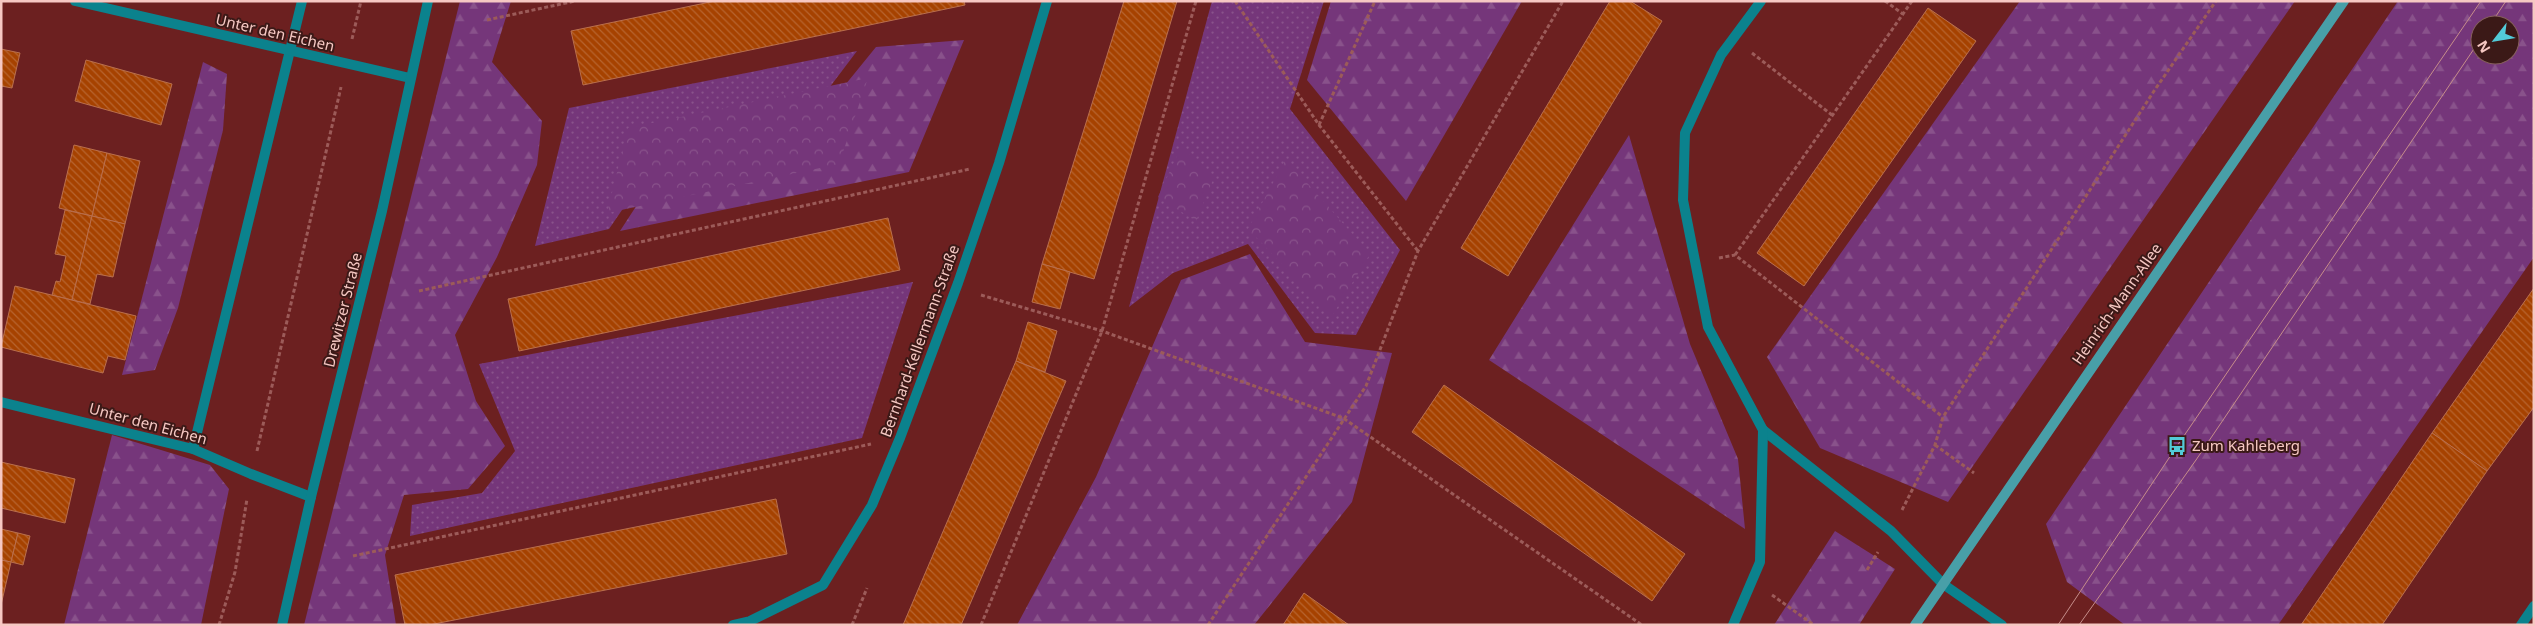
<svg xmlns="http://www.w3.org/2000/svg" width="2535" height="626" viewBox="0 0 2535 626" font-family="'Noto Sans',sans-serif">
<defs>
<pattern id="grass-dots" width="8" height="8" patternUnits="userSpaceOnUse" patternTransform="scale(1.25)"><rect width="8" height="8" fill="#75367a"/><path d="M2 2h.1M6 6h.1" fill="none" stroke="#89528b" stroke-width="1.8" stroke-linecap="round"/></pattern>
<pattern id="forest-firs" width="22" height="20" patternUnits="userSpaceOnUse" patternTransform="scale(1.25)"><rect width="22" height="20" fill="#75367a"/><path d="M5 1l3.5 6h-7zM16 11l3.5 6h-7z" fill="#89528b"/></pattern>
<pattern id="park-crowns" width="20" height="18" patternUnits="userSpaceOnUse" patternTransform="scale(1.25)"><rect width="20" height="18" fill="#75367a"/><path d="M2 6a3 3 0 1 1 6 0M12 15a3 3 0 1 1 6 0" fill="none" stroke="#89528b"/></pattern>
<pattern id="building-back-hatch" width="6" height="6" patternUnits="userSpaceOnUse" patternTransform="scale(1.25)"><rect width="6" height="6" fill="#a64200"/><path d="M-1 5l2 2M0 0l6 6M5-1l2 2" fill="none" stroke="#b7642f"/></pattern>
</defs>
<rect width="100%" height="100%" fill="#6c2020"/>
<g fill="url(#grass-dots)">
<path d="M1212,1h112l-34,108 110,141 -44,85 -41,-2 -67,-89 -75,29 -44,34z"/>
<path d="M857,51l-34,45 -153,44 -61,89 -74,17 34,-138z"/>
<path d="M913,282l-51,156 -452,98 2,-31 70,-12 33,-42 -36,-87z"/>
</g>
<g fill="url(#forest-firs)" fill-rule="evenodd">
<path d="M460,1h51l-19,61 50,59 -5,44 -40,92 -42,78 21,66 29,45 -37,43 -64,6 -19,60 11,70h-92z"/>
<path d="M1331,1h191l-116,200 -99,-121z"/>
<path d="M2020,1h275l-347,501 -128,-54 -53,-91z"/>
<path d="M2398,1h136v256l-256,368h-153l-58,-43 -21,-58zM2480,25h30v30h-30z"/>
<path d="M964,40l-55,132 -289,59 52,-80 156,-45 48,-59z"/>
<path d="M203,62l24,12 -4,56 -45,178 -23,62 -33,5z"/>
<path d="M1629,135l61,209 48,115 7,70 -256,-169z"/>
<path d="M1250,254l55,88 87,11 -40,149 -98,123h-237l79,-148 85,-197z"/>
<path d="M112,435l98,30 19,24 -28,136h-137z"/>
<path d="M1835,531l60,38 -36,56h-85z"/>
</g>
<g fill="url(#park-crowns)">
<path d="M868,78l-29,86 -232,49 21,-85z"/>
<path d="M1181,147l33,30 -18,44 -38,-24z"/>
<path d="M1286,159l84,95 -38,62 -84,-87z"/>
</g>
<g fill="url(#building-back-hatch)" stroke="#ba6f4d">
<path d="M715,1h249l1,4 -382,80 -12,-54z"/>
<path d="M1124,1h53l-83,278 -52,-15z"/>
<path d="M1610,1h20l32,20 -154,255 -47,-28z"/>
<path d="M1928,8l48,33 -172,245 -47,-33z"/>
<path d="M1,49l19,4 -8,35 -11,-2z"/>
<path d="M86,60l86,24 -11,41 -86,-24z"/>
<path d="M74,145l33,8 -15,63 -33,-8z"/>
<path d="M107,153l33,8 -15,63 -33,-8z"/>
<path d="M65,210l27,6 -20,84 -20,-5 4,-14 4,1 6,-26 -11,-2z"/>
<path d="M92,216l33,8 -12,53 -16,-3 -7,30 -18,-4z"/>
<path d="M888,218l12,52 -381,81 -11,-52z"/>
<path d="M1042,264l28,8 -10,37 -28,-7z"/>
<path d="M15,286l121,30 -11,44 -17,-4 -5,17 -102,-26z"/>
<path d="M2534,288v119l-47,64 -55,-38z"/>
<path d="M1028,322l29,9 -12,41 -29,-11z"/>
<path d="M1016,361l50,20 -105,244h-58z"/>
<path d="M1444,385l241,169 -33,47 -240,-169z"/>
<path d="M2432,433l55,38 -26,38 -79,116h-81z"/>
<path d="M1,462l74,17 -10,44 -64,-15z"/>
<path d="M776,499l11,55 -358,71h-24l-10,-50z"/>
<path d="M1,529l17,4 -7,29 -10,-2z"/>
<path d="M18,533l12,3 -7,29 -12,-3z"/>
<path d="M1,560l10,2 -10,43z"/>
<path d="M1304,593l45,32h-66z"/>
</g>
<g fill="none" stroke-linecap="round" stroke-linejoin="round">
<g stroke="#9c5b59" stroke-width="3" stroke-dasharray="4 2.5" stroke-linecap="butt">
<path d="M1235,1l84,124 99,126"/>
<path d="M1885,1l18,13"/>
<path d="M487,20l88,-19"/>
<path d="M352,39l9,-38"/>
<path d="M1752,53l80,62"/>
<path d="M1319,125l56,-124"/>
<path d="M1735,255l177,-254"/>
<path d="M1719,258l16,-3 208,162"/>
<path d="M419,291l551,-122"/>
<path d="M981,295l121,36 241,87 299,207"/>
<path d="M1935,445l39,28"/>
<path d="M257,451l84,-364"/>
<path d="M1902,510l33,-65 8,-28 211,-326 62,-90"/>
<path d="M353,556l518,-112"/>
<path d="M1867,570l11,-18"/>
<path d="M1772,595l42,30"/>
<path d="M219,625l16,-53 12,-73"/>
<path d="M852,625l15,-37"/>
<path d="M981,625l121,-294 94,-330"/>
<path d="M1208,625l158,-239 52,-135 145,-250"/>
</g>
<path stroke="#0b828d" stroke-width="10" d="M193,449l109,-448"/>
<g stroke="#0b828d" stroke-width="10">
<path d="M75,1l335,77"/>
<path d="M1,402l192,47 58,25 60,23"/>
<path d="M1763,430l128,101 52,53 59,41"/>
<path d="M733,625l17,-4 73,-36 49,-80 28,-67 58,-155 41,-120 48,-162"/>
<path d="M1733,625l27,-63 3,-132 -55,-103 -25,-127 2,-67 36,-78 40,-54"/>
<path d="M2521,625l13,-19"/>
</g>
<path stroke="#0b828d" stroke-width="10" d="M282,625l29,-128 71,-286 46,-210"/>
<path stroke="#489fa8" stroke-width="10" d="M1915,625l429,-624"/>
<g stroke="#c68d8a" stroke-width="1">
<path d="M2490,25l16,-24"/>
<path d="M2058,625l119,-179 304,-445"/>
<path d="M2079,625l117,-165 284,-420"/>
</g>
</g>
<defs>
<g id="bus-bare" transform="scale(1.5)"><path d="M-5-6H5V4H4V6H2V4H-2V6H-4V4H-5ZM-3.5-4V0h7V-4ZM-3.5 1.2v1.5H-2V1.2ZM2 1.2v1.5H3.5V1.2Z" fill="#52cbd8" stroke="#3b1917" stroke-width="2.5" paint-order="stroke"/></g>
</defs>
<g fill-rule="evenodd">
<use href="#bus-bare" x="2177" y="446"/>
</g>
<g text-anchor="middle" stroke-width="4" stroke-linejoin="round" paint-order="stroke">
<g font-size="15" fill="#f6c8c3" stroke="#3b1917">
<text transform="translate(275 33) rotate(13)" y="5">Unter den Eichen</text>
<text transform="translate(2117 304) rotate(-55)" y="5">Heinrich-Mann-Allee</text>
<text transform="translate(343 310) rotate(-76)" y="5">Drewitzer Straße</text>
<text transform="translate(920 341) rotate(-70)" y="5">Bernhard-Kellermann-Straße</text>
<text transform="translate(148 424) rotate(15)" y="5">Unter den Eichen</text>
</g>
<g font-size="15" fill="#f6c8c3" stroke="#3b1917" text-anchor="start">
<text x="2192" y="451">Zum Kahleberg</text>
</g>
</g>
<rect width="2535" height="626" fill="none" stroke="#f6c8c3" stroke-width="5"/>
<g transform="translate(2495 40) rotate(239)"><circle r="24" fill="#3b1917" stroke="#865f5c"/>
<path d="M0-4L9 19L0 12L-9 19Z" fill="#52cbd8"/>
<text y="-8" font-size="14" font-weight="bold" text-anchor="middle" fill="#f6c8c3">N</text>
</g>
</svg>
